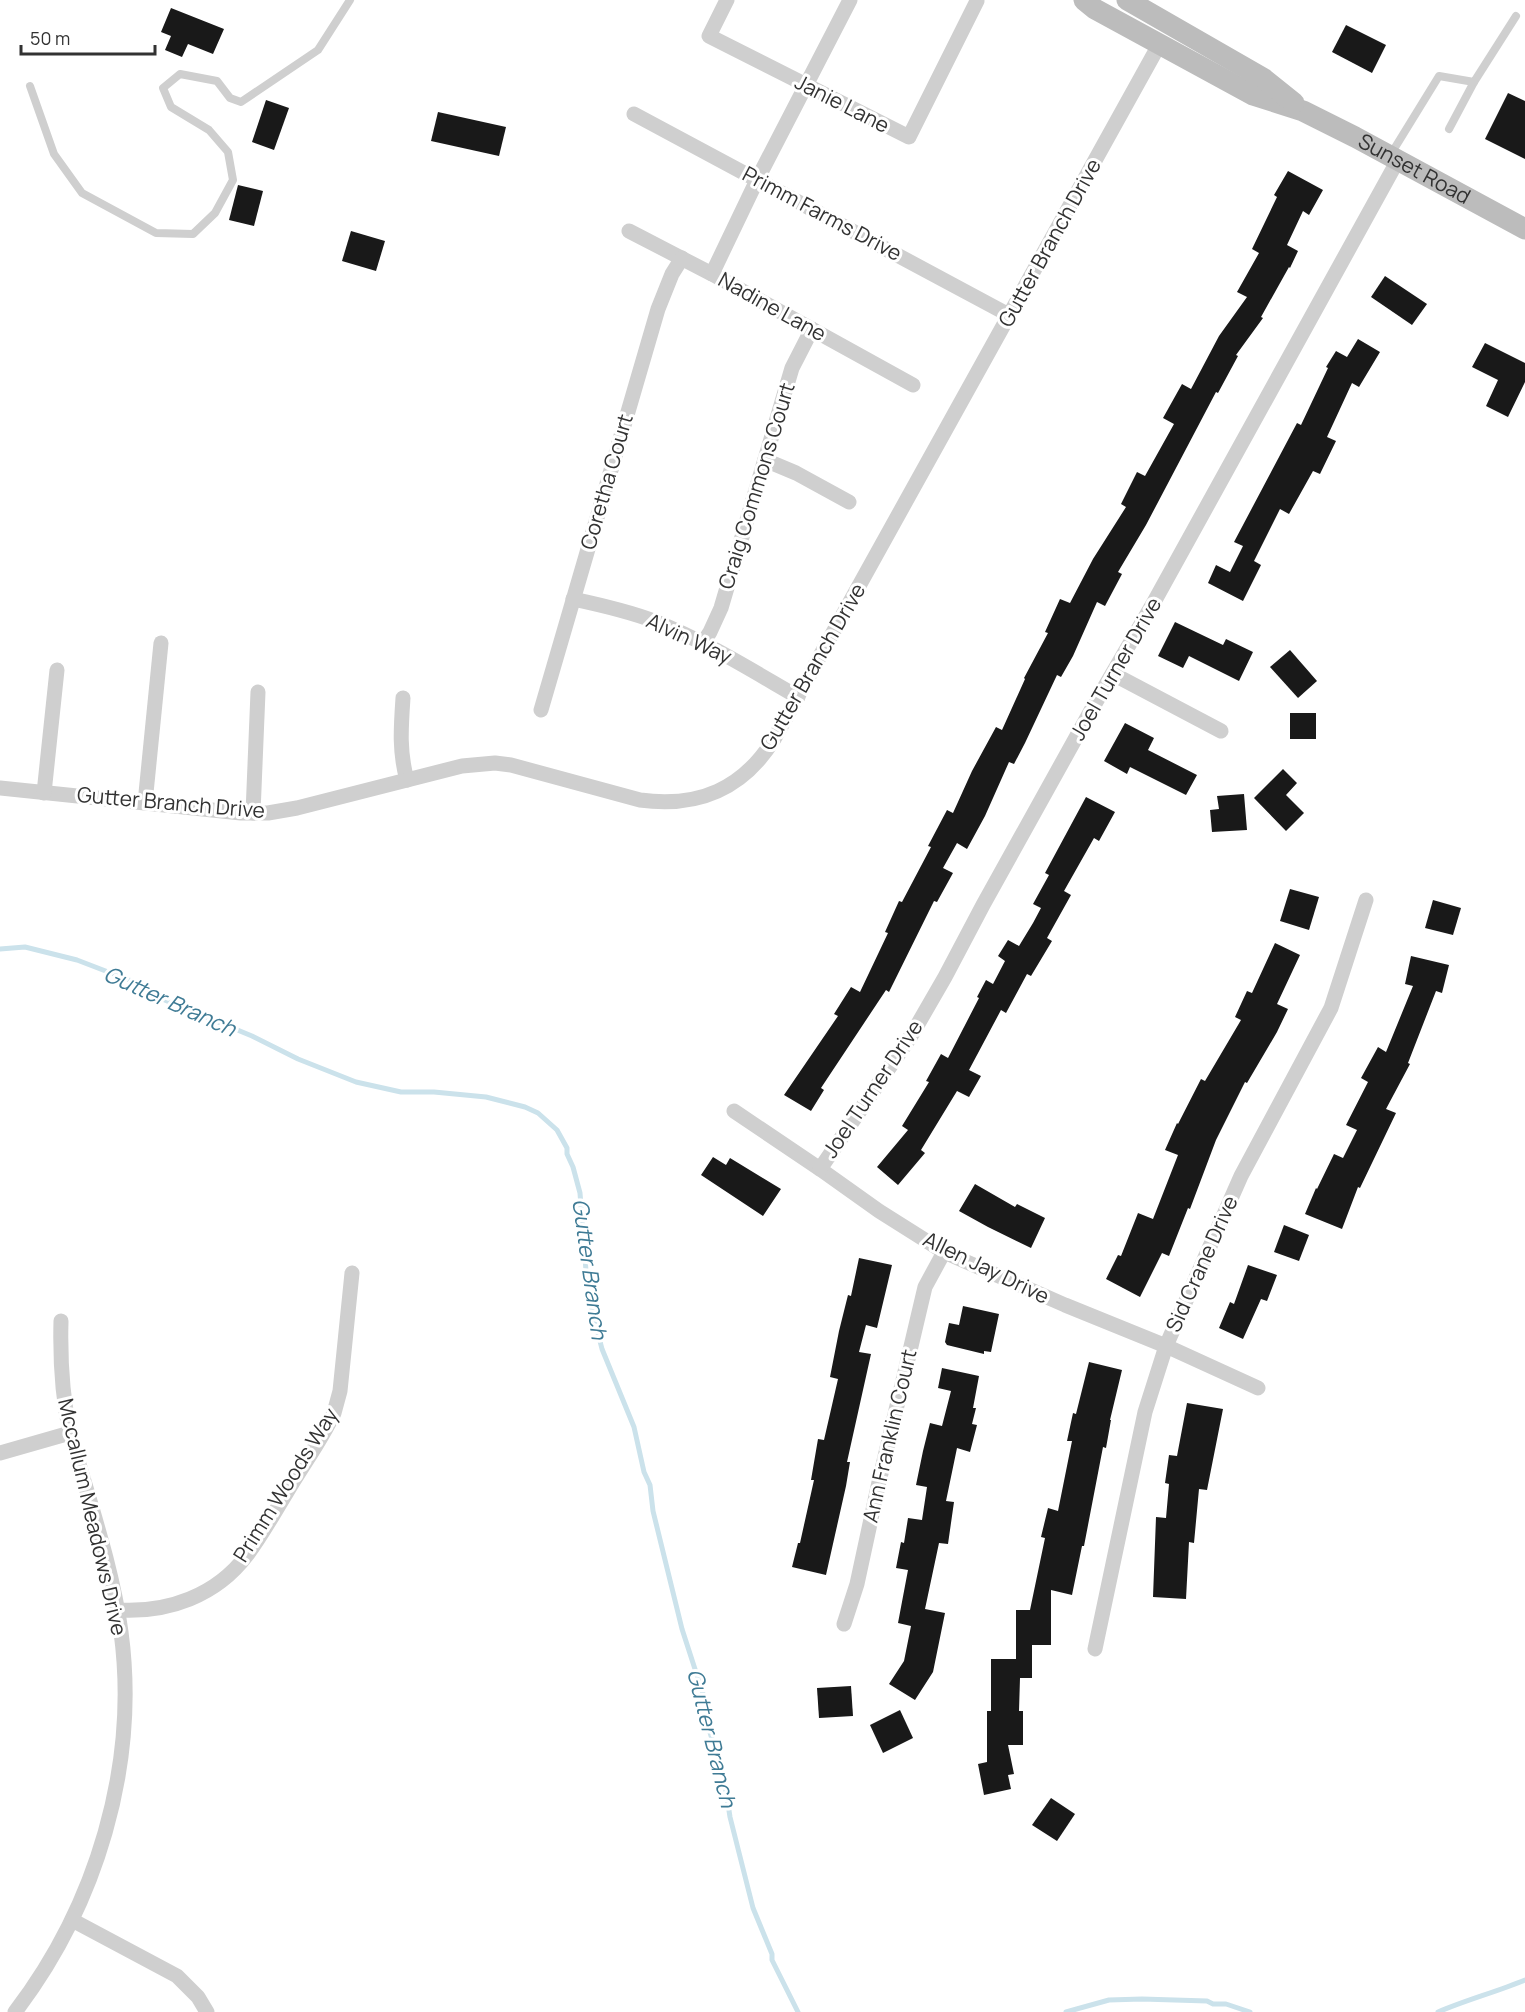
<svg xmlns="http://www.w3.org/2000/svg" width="1525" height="2012" viewBox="0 0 1525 2012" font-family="Manrope,sans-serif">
<rect width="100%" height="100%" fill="#fff"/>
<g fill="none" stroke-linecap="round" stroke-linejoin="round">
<g stroke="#cbe2eb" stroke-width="5">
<path d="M0,949l25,-2 52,13 52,20 26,16 97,40 46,23 58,23 45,10h33l52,5 39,10 13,6 19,17 10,18v6l6,13 7,26 6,78 3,6 3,33 10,39 32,78 10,45 6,13 3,26 29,118 23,71 3,26 16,52 6,39 23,91 19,46v6l26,52"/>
<path d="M1066,2012l43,-12 33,-1 65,2 6,3h13l24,8"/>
<path d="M1438,2012c28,-12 58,-20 87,-32"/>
</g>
</g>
<g fill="#191919">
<path d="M171,8l53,21 -11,25 -25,-10 -6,13 -17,-7 6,-14 -10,-4z"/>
<path d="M1346,25l40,20 -14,28 -40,-21z"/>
<path d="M1508,93l17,8v58l-40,-20z"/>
<path d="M266,100l23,8 -15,42 -22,-8z"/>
<path d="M438,112l68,15 -7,29 -68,-15z"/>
<path d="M1288,171l35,19 -14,25 -6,-4 -16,34 11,6 -8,17 -1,-1 -28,50 2,1 -27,37 2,1 -20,37 -2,-1 -70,133 -28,47 4,2 -17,32 -8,-4 -24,54 -12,21 -4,-2 -32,68 -11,21 -5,-2 -24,54 -18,33 -10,-6 -14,25 10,5 -16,29 -3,-1 -45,91 -3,-2 -65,98 3,2 -13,21 -27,-16 54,-79 -4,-2 17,-27 9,5 28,-59 -3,-1 14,-31 3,1 29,-55 -3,-1 19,-36 6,3 19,-42 24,-44 6,3 23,-51 -1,-1 24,-45 -3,-1 15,-33 10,4 23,-44 33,-52 -5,-3 16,-32 8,4 29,-52 -11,-6 19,-34 9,5 28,-53 28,-39 -10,-5 22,-39 -7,-4 25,-52 -3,-2z"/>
<path d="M238,185l25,6 -9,35 -25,-6z"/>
<path d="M351,231l34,10 -9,30 -34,-10z"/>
<path d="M1385,276l42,28 -15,21 -41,-28z"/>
<path d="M1358,339l22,13 -21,35 -7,-4 -25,54 9,4 -16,33 -7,-3 -24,43 -9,-5 -26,52 7,4 -18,36 -35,-18 8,-18 14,7 13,-26 -9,-4 63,-119 4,2 27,-57 -2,-1 10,-16 11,6z"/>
<path d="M1485,343l40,20v19l-17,35 -22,-11 12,-26 -26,-13z"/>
<path d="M1175,622l48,23 3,-6 27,13 -14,29 -50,-25 -6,12 -25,-12z"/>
<path d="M1290,650l27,31 -19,17 -28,-31z"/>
<rect x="1290" y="713" width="26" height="26"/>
<path d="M1125,723l29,15 -6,12 49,25 -11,20 -56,-28 -3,7 -23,-13z"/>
<path d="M1283,769l14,14 -11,12 18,18 -18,18 -32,-33z"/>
<path d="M1244,794l3,36 -35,2 -2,-22 9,-1 -2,-13z"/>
<path d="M1086,797l29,15 -16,29 -5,-3 -30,53 7,4 -24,43 5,3 -21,35 -4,-2 -21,39 -5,-3 -32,60 12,6 -12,21 -12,-6 -36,59 4,3 -27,32 -21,-18 31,-37 -6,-4 27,-44 -3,-1 15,-27 7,4 31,-60 -2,-1 9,-17 7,4 12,-23 -7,-5 10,-16 11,6 14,-23 8,-15 -8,-4 16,-29 -4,-2z"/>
<path d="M1290,889l29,8 -10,33 -29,-9z"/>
<path d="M1433,900l28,8 -8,27 -28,-7z"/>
<path d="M1275,943l25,12 -23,49 11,5 -11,23 -30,51 -2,-1 -29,58 -26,69 -2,-1 -19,48 -7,-3 -22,44 -34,-18 12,-24 3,1 17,-43 15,6 25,-64 -13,-5 12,-27 1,1 23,-45 4,2 36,-61 -6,-3 12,-26 5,2z"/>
<path d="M1411,956l38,9 -7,28 -6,-2 -28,72 2,1 -24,45 10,4 -36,75 -2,-1 -16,42 -37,-15 11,-26 1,1 17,-35 9,4 14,-28 -11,-5 22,-43 -7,-4 17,-31 8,5 27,-66 -8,-2z"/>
<path d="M713,1157l13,8 4,-7 51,31 -18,27 -62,-41z"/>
<path d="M975,1184l40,23 2,-3 28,14 -14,30 -43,-21 -29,-16z"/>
<path d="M1284,1225l25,10 -10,26 -25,-9z"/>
<path d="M859,1258l33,7 -15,63 -11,-3 -7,27 12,2 -24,108h3l-4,24 -20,89 -34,-8 6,-24h2l14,-63h-3l7,-41 6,1 14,-61 -8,-2 9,-46 9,-36 3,1z"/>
<path d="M1248,1265l29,10 -10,26 -6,-2 -18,40 -24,-11 11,-26 4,2z"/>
<path d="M963,1306l36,8 -8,38 -7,-1v3l-37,-9 -2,-3 4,-19 10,2z"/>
<path d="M1089,1362l33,8 -12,50h1l-5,28 -3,-1 -19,99h-2l-10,49 -21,-5v55h-19v33h-12l-1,33h4v34h-15l6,29 -6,1 3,14 -27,6 -6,-31 9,-2v-51h4v-52h25v-49h14l15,-72 -4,-1 7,-29 10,3 14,-70h-5l6,-28 3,1z"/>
<path d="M942,1368l37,8 -6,32h3l-4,16 5,1 -7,27 -13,-4 -11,53 8,1 -6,42 -9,-1 -14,66 20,4 -12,59 -18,28 -26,-16 15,-23 7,-35 -13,-3 10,-53 -12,-2 5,-26 3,1 4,-25 14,2 5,-33 -11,-2 7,-34 7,-28 12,3 9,-35 -13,-3z"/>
<path d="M1187,1403l36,6 -16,81 -8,-1 -5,54 -5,-1 -3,57 -33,-2 3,-80 10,1 3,-34 -4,-1 4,-28 8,1z"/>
<path d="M851,1686l2,30 -34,2 -2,-30z"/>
<path d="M900,1710l13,28 -30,15 -13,-28z"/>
<path d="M1051,1798l24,16 -18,27 -25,-16z"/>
</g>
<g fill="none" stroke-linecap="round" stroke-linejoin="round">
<g stroke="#cfcfcf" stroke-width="8">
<path d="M30,86l24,68 28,39 74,40 37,1 22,-21 18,-33 -5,-28 -19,-22 -38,-23 -8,-19 17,-14 37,7 13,17 11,4 77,-52 32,-50"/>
<path d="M1449,129l25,-47"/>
<path d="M1391,154l48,-78 35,6 42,-66"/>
</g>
<g stroke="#cfcfcf" stroke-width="15">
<path d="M727,0l-18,36 200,101 68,-136"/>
<path d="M634,114l375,201"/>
<path d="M629,231l83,43 201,111"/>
<path d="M712,274l45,-94 93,-180"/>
<path d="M765,460l31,13 53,29"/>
<path d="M573,599c28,6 55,12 81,22 51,20 97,49 144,76"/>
<path d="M703,643l7,-11 11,-24 71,-240 20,-39"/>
<path d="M1113,674l108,57"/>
<path d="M403,698c-2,29 -4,54 4,82"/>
<path d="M541,710l117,-401 14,-35 10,-16"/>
<path d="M0,788l241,25h27l29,-5 165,-42 33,-3 16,2 129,35c59,8 103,-11 134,-61l385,-694"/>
<path d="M44,793l13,-123"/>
<path d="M145,803l16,-160"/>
<path d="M253,813l5,-121"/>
<path d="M734,1111l86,58 59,42 65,41 121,53 101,41 92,42"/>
<path d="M820,1169l91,-133 34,-59 38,-72 110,-198 61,-105 244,-442"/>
<path d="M0,1453l70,-20"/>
<path d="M118,1610c50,3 98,-14 129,-55 15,-20 27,-42 40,-63 15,-26 34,-51 47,-79l6,-22 12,-118"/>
<path d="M844,1624l13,-40 22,-102 46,-195 19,-35"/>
<path d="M1095,1649l50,-237 21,-66 75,-170 90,-168 35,-108"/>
<path d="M72,1920l105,56 21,21 9,15"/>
<path d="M15,2012c81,-106 124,-246 106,-380 -9,-67 -33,-134 -51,-199 -8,-37 -10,-74 -9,-112"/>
</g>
<g stroke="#bcbcbc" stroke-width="21">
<path id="s1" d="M1084,0l11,9 158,86 50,16 52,26 170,92"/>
<path d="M1127,0l136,78 31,25"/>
</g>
</g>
<g text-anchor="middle" stroke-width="6" stroke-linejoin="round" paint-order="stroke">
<g font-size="21" fill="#323232" stroke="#fff">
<text transform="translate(842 104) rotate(27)" y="7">Janie Lane</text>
<text dy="7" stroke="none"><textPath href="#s1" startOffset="372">Sunset Road</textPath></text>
<text transform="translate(822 214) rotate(28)" y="7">Primm Farms Drive</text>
<text transform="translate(1050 243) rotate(-61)" y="7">Gutter Branch Drive</text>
<text transform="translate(772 307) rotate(29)" y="7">Nadine Lane</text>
<text transform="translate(607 482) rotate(-74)" y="7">Coretha Court</text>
<text transform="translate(757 486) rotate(-73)" y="7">Craig Commons Court</text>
<text transform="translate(689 639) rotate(25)" y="7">Alvin Way</text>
<text transform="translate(813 667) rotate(-60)" y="7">Gutter Branch Drive</text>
<text transform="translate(1116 669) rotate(-60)" y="7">Joel Turner Drive</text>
<text transform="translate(171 803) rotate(5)" y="7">Gutter Branch Drive</text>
<text transform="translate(873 1089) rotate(-56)" y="7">Joel Turner Drive</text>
<text transform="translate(1202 1264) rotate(-66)" y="7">Sid Crane Drive</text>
<text transform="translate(986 1268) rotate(26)" y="7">Allen Jay Drive</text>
<text transform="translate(890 1436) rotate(-77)" y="7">Ann Franklin Court</text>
<text transform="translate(286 1485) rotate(-58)" y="7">Primm Woods Way</text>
<text transform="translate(92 1517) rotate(77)" y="7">Mccallum Meadows Drive</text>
</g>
<g font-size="22" font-style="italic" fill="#3f7b95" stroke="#fff">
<text transform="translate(170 1001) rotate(24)" y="8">Gutter Branch</text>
<text transform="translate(590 1269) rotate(82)" y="8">Gutter Branch</text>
<text transform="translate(712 1738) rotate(76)" y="8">Gutter Branch</text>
</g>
</g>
<path d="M21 45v9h134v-9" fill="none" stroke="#323232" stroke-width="3"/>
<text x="30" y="45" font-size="18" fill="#323232" stroke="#ffffff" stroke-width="4.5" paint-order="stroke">50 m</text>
</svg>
